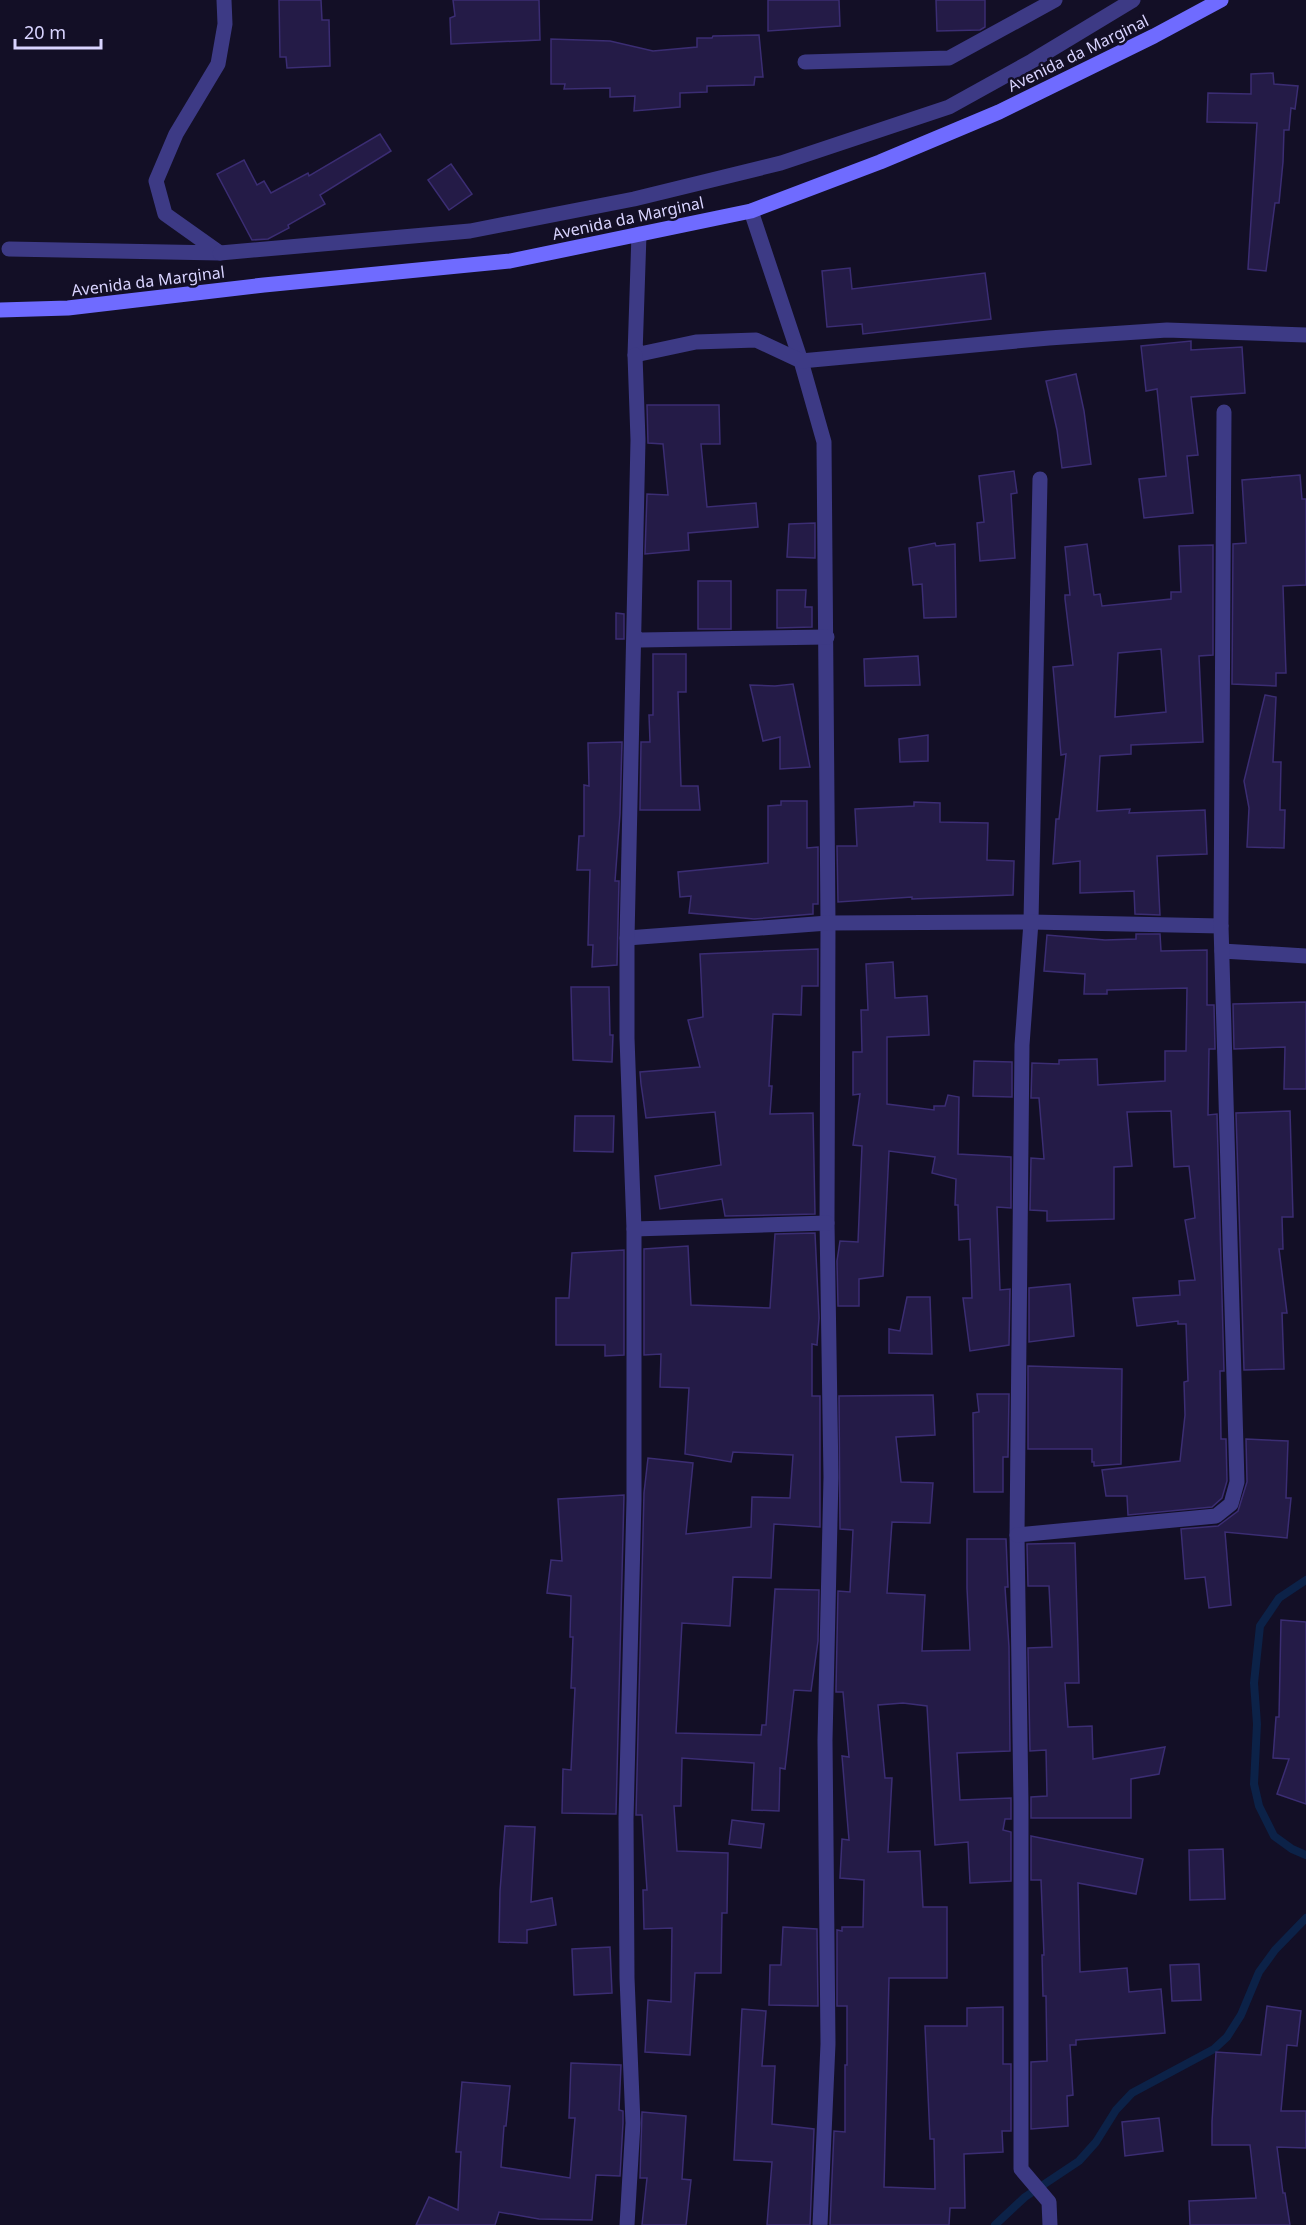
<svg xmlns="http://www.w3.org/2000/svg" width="1306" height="2225" viewBox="0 0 1306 2225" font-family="'Noto Sans',sans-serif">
<rect width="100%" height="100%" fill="#130f26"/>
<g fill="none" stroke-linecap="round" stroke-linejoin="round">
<g stroke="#0c2248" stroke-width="8">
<path d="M1306,1580l-27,18 -19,28 -6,57 3,41 -3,60 5,22 15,30 18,13 14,6"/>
<path d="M995,2225l30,-28 54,-36 17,-19 20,-32 16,-17 82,-44 13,-12 14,-22 18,-43 16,-22 31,-32"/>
</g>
</g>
<g fill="#241b47" stroke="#3b2d73" stroke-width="1.5" fill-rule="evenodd">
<path d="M279,0h42l1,20h7l1,46 -43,2 -1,-11h-6z"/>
<path d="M453,0h86l1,40 -89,4 -1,-26 5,-2z"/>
<path d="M768,0h71l1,26 -72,5z"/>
<path d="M936,0h49v27l-5,3 -43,1z"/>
<path d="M759,35l4,42h-8l-1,8 -47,1v6l-27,1v14l-46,4 1,-15 -25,1v-9l-46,1 1,-5h-14v-45l59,2 43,10 44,-4v-9h15l1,-2z"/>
<path d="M1273,73l1,11 24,2 -3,23 -4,-1 -2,22h-5l-1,32 -4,41h-4l-9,68 -18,-2 9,-146 -50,-1 1,-29 43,1v-20z"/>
<path d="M380,134l11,17 -71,44 5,9 -37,21 1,3 -21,11 -16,1 -35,-66 27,-14 13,25 7,-4 7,12 37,-20 1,3z"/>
<path d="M451,164l21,30 -23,16 -21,-30z"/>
<path d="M850,268l2,21 133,-16 6,46 -128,15 -1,-10 -35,3 -5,-56z"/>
<path d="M1191,341v9l51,-3 3,46 -54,4 7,58 -11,1 6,57 -49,5 -5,-39 27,-3 -9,-87 -11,2 -5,-45z"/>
<path d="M1076,374l8,37 7,53 -29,4 -5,-38 -11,-49z"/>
<path d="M647,405h72l1,39h-19l6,63 49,-4 2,24 -70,6 1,17 -44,4 2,-60 21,1 -5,-51 -15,-1z"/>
<path d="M1014,471l3,22 -6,1 4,64 -35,3 -3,-38 7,-1 -5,-46z"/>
<path d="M1300,475l2,24h4v86l-23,1 3,87h-10v13l-44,-2 1,-140 13,-1 -4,-63z"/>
<path d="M815,523v35l-28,-1 2,-33z"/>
<path d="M935,543l1,3 19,-2 1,73 -32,1 -2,-34 -9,1 -4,-37z"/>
<path d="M1087,544l7,51 6,-1 2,12 69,-7v-7h10l-2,-46 34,-1v110l-14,1 4,86 -72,3v9l-31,2 -3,55 33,-2 -1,4 76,-3 2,44 -50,2 3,59 -25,-1 -1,-23 -54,2v-32l-27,3 3,-45h3l7,-65 -5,1 -8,-88 20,-2 -8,-66v-4h5l-5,-48zM1161,649l5,63 -51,5 3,-64z"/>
<rect x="698" y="581" width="33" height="48"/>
<path d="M777,590h29l-1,17h7v20l-35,1z"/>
<path d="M616,613l8,1v25h-8z"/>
<path d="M653,654h33v38h-8l3,94h17l2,24h-60l1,-68h9l-1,-27h4z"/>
<path d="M918,656l2,29 -55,1 -1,-27z"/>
<path d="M793,684l17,83 -30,2v-32l-17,4 -13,-56 25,1z"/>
<path d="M1265,695l11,2 -3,65h8l-1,48h5l-1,38 -37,-1 2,-39 -5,-27z"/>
<path d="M928,735v26l-28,1 -1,-23z"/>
<path d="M622,742l-2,72 -5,67h4l-2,84 -25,2 1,-22h-5l2,-75h-13l2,-34h5v-51l5,1 -1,-43z"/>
<path d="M781,801h26v47l11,-1v57h-5v10l-59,5 -65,-6 2,-17 -11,1 -2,-25 90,-9v-57l13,-1z"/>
<path d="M914,802l26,1v19l48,1 -1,37 27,1 -1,34 -101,4v-2l-74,5 -1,-56h20l-2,-37 59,-3z"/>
<path d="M1136,934h24l1,17 46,-1v55h7l1,44h-6l-1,66 9,-1 7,257h-4l1,68h5l1,42 -5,17 -10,9 -84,8 -1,-19h-21l-4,-26 78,-9 5,-46 -1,-33 4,-1 -2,-57h-8v-3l-41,5 -4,-28 47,-3 -1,-14 16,-1 -10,-60 10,-2 -6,-52 -15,1 -3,-56 -44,1 5,54 -18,1v52l-67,2v-10l-17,-1 1,-52 13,1 -5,-61h-8l1,-35 27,1v-4l38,-1 1,26 67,-4v-30h21l1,-63 -80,2v4h-23l1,-20 -41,-3 3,-36 58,5 31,-1z"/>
<path d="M818,949v37h-16l-1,29 -28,-1 -4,72h3l-2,28 43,-1 2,101 -90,2 -3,-17 -62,10 -5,-33 66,-11 -6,-53 -69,6 -5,-34 -1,-12 60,-5 -12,-47 15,-3 -3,-63z"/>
<path d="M893,962l2,36 32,-2 2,39 -42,2v67l47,6v-4h11l3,-11 11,2 -1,57 53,3v51l-14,-1 3,83 10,-1 -1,56 -39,6 -7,-53h9l-2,-59 -11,1 -1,-35h-3l1,-26 -24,-6 3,-16 -46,-6 -6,125 -24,3v27h-21l-1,-45 3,-20 18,1 4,-96 -9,-1 7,-51 -7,1v-43h9l-1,-42h7l-2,-46z"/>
<path d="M571,987h38l1,48h3l-1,27 -39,-2z"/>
<path d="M1306,1002v87h-22l1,-42 -51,2 -1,-45z"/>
<path d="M974,1061l38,1v35l-39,-1z"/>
<path d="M1290,1111l3,106h-11l1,32h-4l8,64h-5l2,56 -40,1 -8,-257z"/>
<path d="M575,1116h39l-1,36 -39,-1z"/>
<path d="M815,1233l4,85 -2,27 -5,-1v52h8v131l-46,-3 -3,54 -38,-1 -3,49 -48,-3 -6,110 85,2 1,-10h4l9,-136 44,1 -1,51 -7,50 -17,-1 -9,79 -5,-1 -1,43 -27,-1 2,-47 -72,-5 -1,48h-7l3,45 51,2 -1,60h-5l-1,60h-26l-5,82 -45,-3 3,-52 23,2 1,-74 -28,1 -1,-39h4l-5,-75h-6l8,-322 4,-35 45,5 -7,71 65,-7 1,-30 38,1 3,-43 -60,-3 -2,10 -46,-8 4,-66 -29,-1 1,-33 -17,1v-106l44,-3 3,59 79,3 5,-74z"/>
<path d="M624,1250v105l-19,1v-11h-49v-47h13l3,-45z"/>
<path d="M1070,1284l4,52 -45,6v-54z"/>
<path d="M907,1297h23l2,57 -43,-1v-24l11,2z"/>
<path d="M1028,1366l94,3 -1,95 -27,2v-4h-2v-13h-64z"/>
<path d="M977,1394h32l-1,63h-5v35h-29l-1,-79 6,-1z"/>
<path d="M933,1395l2,40 -39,2 5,45 32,1 -3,40 -38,-1 -5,71 38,2 -3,56 48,-1 -3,-62v-49h39l2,48h-3l4,60 1,104 -53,2 3,47 51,-2v21h-6l-2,11 8,2v49l-41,2 -2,-41 -33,3 -8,-139 -24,-3 -25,2 7,73h7l-4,74 32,-1 3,56h24v71h-58l-5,209 51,2 -1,-50h-4l-5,-113h42v-18l36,-1v57h8v67h-9l1,21 -39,2 1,54h-15l-1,17h-119l4,-94 11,1v-67h2v-59h-10v-76l5,1v-4h21l1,-47 -24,-2 2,-39 7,1 -7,-84 7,1 -6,-65h-7v-3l2,-98 12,1 3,-62 -13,-1 -1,-133z"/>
<path d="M1246,1439l42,2 -2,57h5l-4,40 -62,-6 6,73 -22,3 -4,-31 -20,2 -4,-50 37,-3 20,-15 9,-29z"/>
<path d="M624,1495l-8,319 -54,-1 1,-44 8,1 4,-82h-4l2,-51h-3l1,-41 -24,-3 4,-33 11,1 -4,-62z"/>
<path d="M1075,1543l4,140h-14l3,44 24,-1 1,33 72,-12 -6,27 -28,5v39h-100v-21l16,-1 -1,-46 -16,1 -2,-103 24,-1 -3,-61h-21l-1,-42z"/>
<path d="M1281,1620l25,2v182l-29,-10 12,-35 -16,-1 3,-41h3z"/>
<path d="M732,1820l32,4 -3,24 -32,-4z"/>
<path d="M505,1826l30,1 -4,75 21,-4 4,27 -29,5v13l-28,-1 1,-51z"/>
<path d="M1031,1836l112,23 -7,35 -58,-11 2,89 47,-4 2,24 32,-3 4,44 -89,7v5h-6l3,50 -6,1 1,30 -37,3v-67l16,-1 -1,-65h-3l-1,-41h2l-3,-75h-10z"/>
<path d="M1223,1849l2,50 -35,1 -1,-50z"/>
<path d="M783,1927l34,2 1,77 -49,-1 1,-40h11z"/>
<path d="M610,1947l2,46 -38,2 -2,-46z"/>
<path d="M1199,1964l2,36 -29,1 -2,-36z"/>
<path d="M1267,2006l34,5 -4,35 -10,-1 -6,66h25v37l-29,-1 6,46h2l5,32h-100l-1,-24 67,-3 -6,-53h-38v-23l4,-70 45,3z"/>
<path d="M742,2009l24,2 -4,55h13l-3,58 42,5 -4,96h-43l5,-63 -38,-2z"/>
<path d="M571,2063l50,2 -2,45 4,1v12l-3,53 -24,-1 -4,45 -53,-1 -40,-7 -4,13h-79l13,-28 29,13 3,-58h-5l6,-70 48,4 -4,40h-2l-3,41 69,11 5,-60h-6z"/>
<path d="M642,2112l44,4 -4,63 9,1 -5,45h-44l5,-47h-7z"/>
<path d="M1159,2118l4,33 -38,5 -3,-34z"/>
</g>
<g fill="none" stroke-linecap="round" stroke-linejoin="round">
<g stroke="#3d3a85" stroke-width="15">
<path d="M805,62l144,-4 106,-58"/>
<path d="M9,249l211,4 -55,-39 -9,-33 20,-47 42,-70 7,-40 -1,-24"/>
<path d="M220,253l250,-22 164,-32 147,-36 168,-56 83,-46 101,-61"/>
</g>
<g stroke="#3d3a85" stroke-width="15">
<path d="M751,211l50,150 23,81 4,481 -1,300 4,254 -6,263 3,304 -8,181"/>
<path d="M639,234l-4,121 61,-13 60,-2 45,21 248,-23 118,-8 139,5"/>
<path d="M1040,479l-9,443 -9,123 -5,490 4,269v365l28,33 1,23"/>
<path d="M635,637l5,3 187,-3"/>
<path d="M627,938l201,-15 203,-1 190,4"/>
<path d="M1222,951l84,5"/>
<path d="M634,1229l193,-6"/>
<path d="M1017,1535l199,-19 15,-12 6,-22 -16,-556 3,-514"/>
<path d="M627,2225l6,-102 -6,-145 -1,-159 8,-319v-271l-7,-191v-100l11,-498 -3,-85"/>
</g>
<path stroke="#6f6bff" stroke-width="15" d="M0,310l68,-2 196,-23 246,-24 241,-50 129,-49 119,-50 155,-76 67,-36"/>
</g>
<g text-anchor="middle" stroke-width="5" stroke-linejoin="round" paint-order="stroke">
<g font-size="16" fill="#d9d4ff" stroke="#130f26">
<text transform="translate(1078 53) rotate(-26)" y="6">Avenida da Marginal</text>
<text transform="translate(628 218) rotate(-12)" y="6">Avenida da Marginal</text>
<text transform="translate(148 281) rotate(-7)" y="6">Avenida da Marginal</text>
</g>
</g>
<path d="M15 39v9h86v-9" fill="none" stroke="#d9d4ff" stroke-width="3"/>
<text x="24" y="39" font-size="18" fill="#d9d4ff" stroke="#130f26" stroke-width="4.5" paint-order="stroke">20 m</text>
</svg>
